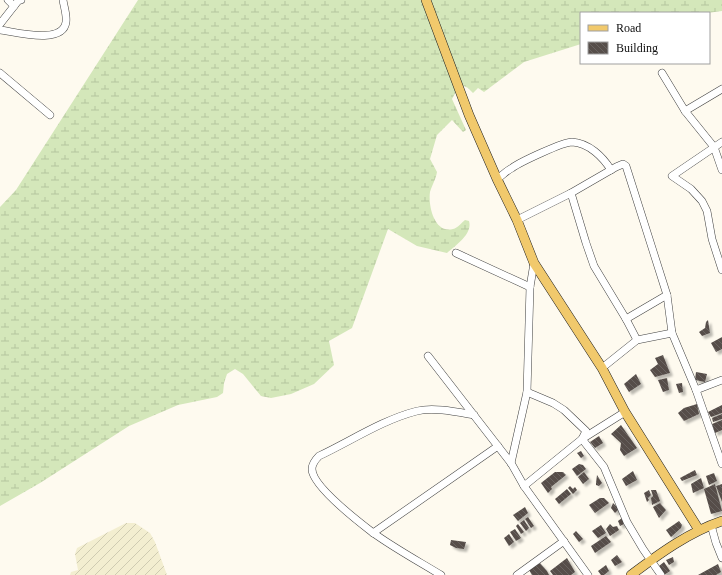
<svg xmlns="http://www.w3.org/2000/svg" width="722" height="575" viewBox="0 0 722 575" font-family="'Times New Roman',serif">
<defs>
<pattern id="farmland-furrows" width="10" height="10" patternUnits="userSpaceOnUse"><rect width="10" height="10" fill="#f3eed0"/><path d="M-1 1l2-2M0 10L10 0M9 11l2-2" fill="none" stroke="#cfcbb1"/></pattern>
<pattern id="wetland-marsh" width="20" height="14" patternUnits="userSpaceOnUse"><rect width="20" height="14" fill="#d4e7ba"/><path d="M1 5h8M5 5V1M11 12h8M15 12V8" fill="none" stroke="#b5c59f"/></pattern>
<pattern id="building-back-hatch" width="6" height="6" patternUnits="userSpaceOnUse"><rect width="6" height="6" fill="#564e4a"/><path d="M-1 5l2 2M0 0l6 6M5-1l2 2" fill="none" stroke="#696360"/></pattern>
<filter id="shadow"><feDropShadow dx="3" dy="3" stdDeviation="1" flood-color="#0004"/></filter>
</defs>
<rect width="100%" height="100%" fill="#fefaef"/>
<path fill="url(#farmland-furrows)" d="M126,523h9l15,10 5,9 12,33h-97l1,-3 7,-2 -3,-16 2,-6z"/>
<path fill="url(#wetland-marsh)" d="M138,0h584v11l-15,2h-126v31l-57,18 -40,30 -6,-4 -5,5 -5,-5 -8,-4 -8,15 14,31 -3,2 -11,-12 -15,15 -7,24 7,13c-1,7 -5,13 -7,20 -2,13 4,42 23,37 5,-1 8,-6 12,-9l4,1c4,13 -14,25 -22,32l-30,-7 -29,-17 -36,99 -23,13 5,24 -20,19 -23,10 -20,4 -10,-2 -18,-22 -8,-5 -8,5 -3,9 -1,10 -6,4 -39,8 -49,21 -89,57 -40,23v-299l16,-17z"/>
<g fill="url(#building-back-hatch)" filter="url(#shadow)">
<path d="M708,320l2,13 -8,3 -3,-4 6,-4 1,-6z"/>
<path d="M722,337v12l-6,3 -5,-9z"/>
<path d="M663,355l7,18 -15,4 -5,-7 8,-6 -3,-6z"/>
<path d="M696,372l11,2 -2,8 -10,-2z"/>
<path d="M636,374l5,10 -12,8 -5,-8z"/>
<path d="M667,378l2,12 -6,2 -5,-12z"/>
<path d="M682,383l1,9 -4,1 -3,-9z"/>
<path d="M697,404l2,10 -15,7 -6,-8 6,-5z"/>
<path d="M722,405v8l-11,4 -3,-5z"/>
<path d="M722,414v5l-9,3 -1,-4z"/>
<path d="M722,420v10l-7,3 -3,-9z"/>
<path d="M621,425l16,23 -13,8 -4,-6 1,-7 -10,-9z"/>
<path d="M599,436l4,7 -8,5 -5,-6z"/>
<path d="M581,451l3,5 -3,2 -4,-5z"/>
<path d="M579,464l4,1 3,4 -9,7 -5,-7z"/>
<path d="M695,470l2,5 -15,6 -2,-3z"/>
<path d="M633,471l4,9 -11,6 -4,-7z"/>
<path d="M555,472h8l3,3 -15,12 1,2 -4,4 -7,-10z"/>
<path d="M584,472l5,7 -6,5 -5,-7z"/>
<path d="M714,473l3,8 -8,4 -3,-9z"/>
<path d="M597,475l5,8 -3,3 -3,-1v-2z"/>
<path d="M701,478l3,10 -11,5 -2,-9z"/>
<path d="M715,484l7,27 -11,3 -7,-25z"/>
<path d="M722,484v18l-6,-16z"/>
<path d="M570,486l3,3 2,-2 2,3 -4,4 -5,-6z"/>
<path d="M567,489l4,5 -12,10 -4,-5z"/>
<path d="M649,490l2,5 -3,3 1,2 -2,2 -3,-9z"/>
<path d="M651,490h5l4,11 -8,4 -1,-7 2,-2z"/>
<path d="M600,498h4l5,5 -14,10 -6,-8z"/>
<path d="M613,503l6,6 -4,4 -4,-5z"/>
<path d="M660,503l6,7 -7,8 -6,-11z"/>
<path d="M525,507l3,6 -10,8 -5,-6z"/>
<path d="M528,517l6,9 -3,2 -6,-9z"/>
<path d="M622,518l2,6 -4,2 -2,-5z"/>
<path d="M524,520l5,8 -3,3 -6,-8z"/>
<path d="M679,521l3,4 -1,3 -10,9 -5,-7z"/>
<path d="M518,524l6,8 -3,2 -5,-8z"/>
<path d="M610,524l3,3 4,-1 2,4 -9,6 -4,-7z"/>
<path d="M601,525l5,8 -8,5 -6,-7z"/>
<path d="M515,529l6,9 -5,3 -6,-9z"/>
<path d="M576,531l7,8 -4,3 -6,-8z"/>
<path d="M509,534l5,8 -5,4 -5,-8z"/>
<path d="M606,536l5,6 -16,11 -4,-7z"/>
<path d="M451,540l15,2 -2,7 -8,-1 -6,-3z"/>
<path d="M617,555l5,7 -7,4 -4,-6z"/>
<path d="M673,557l1,5 -5,3 -3,-5z"/>
<path d="M567,558l8,14 -4,3h-18l-3,-4z"/>
<path d="M664,562l6,9 -6,4 -5,-9z"/>
<path d="M540,563l7,8 2,4h-17l-3,-5z"/>
<path d="M718,564l3,8 -5,3h-18z"/>
<path d="M606,565l3,6 -5,4h-3l-3,-4z"/>
</g>
<g fill="none" stroke-linecap="round" stroke-linejoin="round">
<g stroke="#414141" stroke-width="8">
<g id="minor">
<path d="M8,0l6,6"/>
<path d="M0,24l18,-23 3,-1"/>
<path d="M0,30c16,2 63,15 66,-8 1,-7 -2,-15 -3,-22"/>
<path d="M0,73l50,42"/>
<path d="M662,73l23,38 29,36 8,23"/>
<path d="M685,111l37,-22"/>
<path d="M722,142l-50,34 19,13 11,12 5,10 5,28 10,31"/>
<path d="M497,179c5,-3 9,-8 15,-11 8,-6 51,-26 60,-26 17,1 31,15 39,28"/>
<path d="M571,193l15,50 8,23 32,53 11,21"/>
<path d="M517,220l54,-27 45,-26 7,-3 3,2 41,129 5,38 24,57 26,74"/>
<path d="M456,253l74,34"/>
<path d="M626,319l41,-24"/>
<path d="M428,356l83,107 13,23 64,89"/>
<path d="M602,368l35,-28 35,-7"/>
<path d="M696,390l26,-10"/>
<path d="M527,392l26,11 11,7 22,21 -4,8 22,28 23,55 16,27 18,26"/>
<path d="M511,463l16,-71 3,-105 4,-24"/>
<path d="M524,486l58,-47 43,-27"/>
<path d="M711,525l5,18 6,15"/>
<path d="M373,533l125,-87"/>
<path d="M441,575c-23,-14 -47,-27 -69,-43 -13,-10 -60,-46 -60,-63 0,-5 4,-10 7,-13 32,-15 63,-36 98,-45 17,-4 40,1 57,4"/>
<path d="M517,575l47,-34"/>
</g>
</g>
<g stroke="#1f1f1f" stroke-width="10">
<g id="major">
<path d="M426,0l43,115 28,64 20,41 17,43 68,105 23,44 74,118"/>
<path d="M631,575c28,-21 58,-43 91,-54"/>
</g>
</g>
<use href="#minor" stroke="#fff" stroke-width="7"/>
<use href="#major" stroke="#f1c96c" stroke-width="9"/>
</g>
<rect x="580" y="12" width="130" height="52" fill="#ffffff" stroke="#9f9f9f"/>
<rect x="588" y="25" width="20" height="6" fill="#f1c96c" stroke="#9f9f9f"/>
<text x="616" y="32" font-size="12" fill="#0e0e0e">Road</text>
<rect x="588" y="42" width="20" height="12" fill="url(#building-back-hatch)" stroke="#9f9f9f"/>
<text x="616" y="52" font-size="12" fill="#0e0e0e">Building</text>
</svg>
